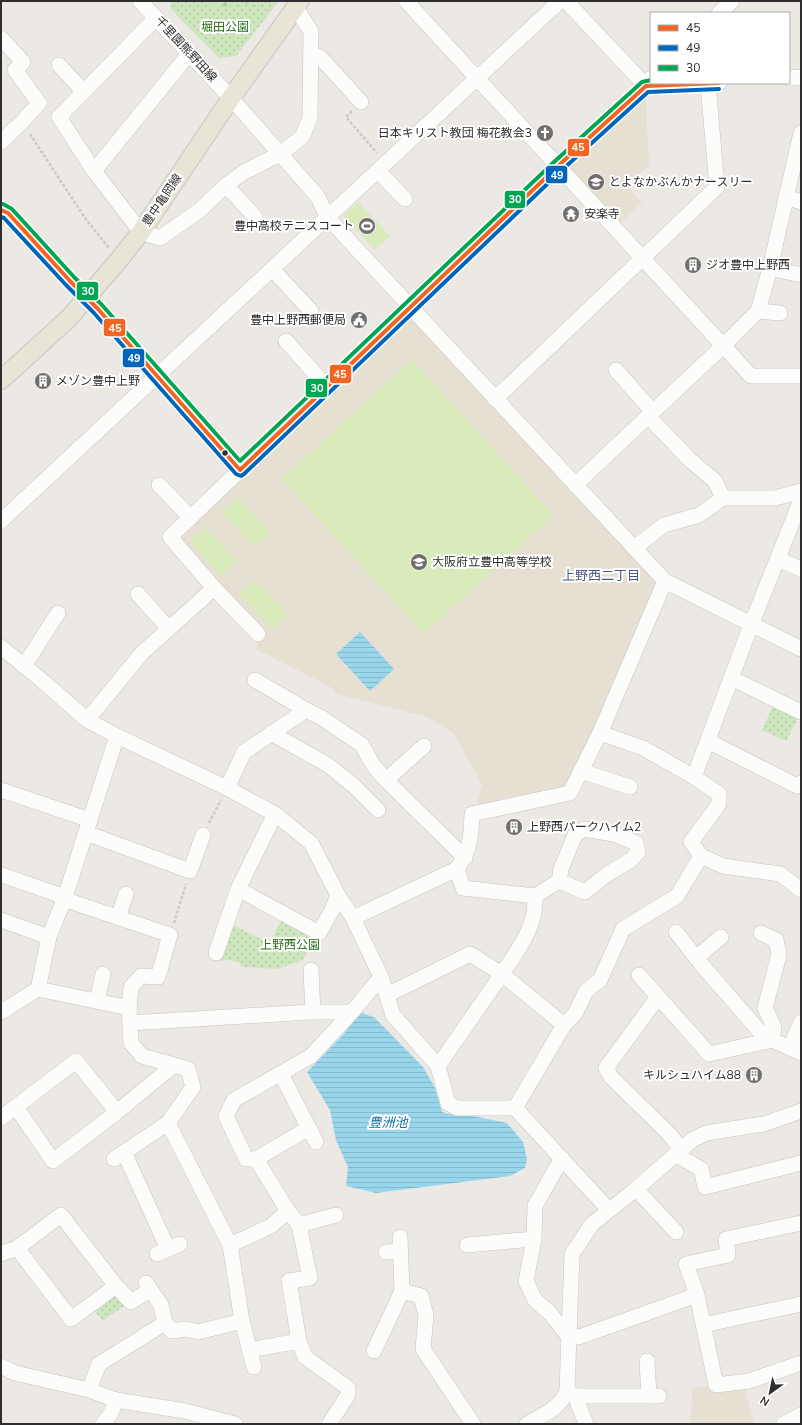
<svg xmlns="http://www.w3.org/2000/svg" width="802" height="1425" viewBox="0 0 802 1425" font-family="'Nunito Sans','Noto Sans JP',sans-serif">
<defs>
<pattern id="green-dots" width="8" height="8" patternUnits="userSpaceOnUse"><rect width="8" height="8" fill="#cee6be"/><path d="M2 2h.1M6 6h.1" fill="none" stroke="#b1c6a4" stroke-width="1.8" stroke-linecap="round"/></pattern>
<pattern id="forest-firs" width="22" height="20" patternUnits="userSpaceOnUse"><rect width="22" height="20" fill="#cee6be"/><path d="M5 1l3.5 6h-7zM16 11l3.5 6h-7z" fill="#b1c6a4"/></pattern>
<pattern id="water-rules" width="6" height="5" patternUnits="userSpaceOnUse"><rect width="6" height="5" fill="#99d6ec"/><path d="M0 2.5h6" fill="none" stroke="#84b8cb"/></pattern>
</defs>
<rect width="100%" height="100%" fill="#ece8e4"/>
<g fill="#e6e0d3">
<path d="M646,100l3,65 -23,21 16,17 -25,23 -51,-57 75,-68z"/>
<path d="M407,320h9l243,262 -90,205 -90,20 -2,-6 5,-17 -29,-51 -26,-16 -90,-23 -5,-6 -76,-39 6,-17 -84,-90v-8z"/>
<path d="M711,1386h33l10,38h-63l1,-36z"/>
</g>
<g fill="url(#green-dots)">
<path d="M171,1h108l-43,55 -17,2 -49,-50z"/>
<path d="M774,704l25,12 -13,25 -24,-11z"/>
<path d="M282,919l33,17 -12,24 -26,9 -36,-2 -1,-4 -10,-3 -12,1 11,-38 40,20z"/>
<path d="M116,1290l13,12 -26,19 -10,-12z"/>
</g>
<path fill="url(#forest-firs)" d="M208,1h71l-2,3 -13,-2 -49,5z"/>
<g fill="#d9eabb">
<path d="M358,202l32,34 -15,14 -32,-34z"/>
<path d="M412,360l142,155 -130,119 -142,-155z"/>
<path d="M238,497l32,35 -16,15 -32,-35z"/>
<path d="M205,527l32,34 -15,15 -32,-34z"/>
<path d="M255,580l33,35 -15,14 -34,-35z"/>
</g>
<g fill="url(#water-rules)">
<path d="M360,632l34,37 -24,22 -34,-37z"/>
<path d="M361,1012l14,6 48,49 12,21 7,24 7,2 24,2 34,7 16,19 4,17 -2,9 -15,8 -134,17 -30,-7 2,-19 -12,-27 -6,-30 -23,-38 36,-37z"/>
</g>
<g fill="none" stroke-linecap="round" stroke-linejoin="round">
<g stroke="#c5c4c5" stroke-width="16">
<g id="minor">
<path d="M140,1l91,97 87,99 9,20 338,364 136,68"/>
<path d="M406,1l345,375h50"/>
<path d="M566,1l80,85"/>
<path d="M719,13l13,-12"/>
<path d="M156,18l-97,99 35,54 47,61 19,6 40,-28 26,-25 18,-13 36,-18 22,-17 8,-19 1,-86 -16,-26"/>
<path d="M1,38l22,24 -8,8 24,33 -17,19 -21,20"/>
<path d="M311,53l10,5 40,44"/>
<path d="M59,65l25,27"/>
<path d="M789,78l12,-1"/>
<path d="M646,86l73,-3"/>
<path d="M94,171l95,-117"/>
<path d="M378,171l27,28"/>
<path d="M226,185l29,32"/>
<path d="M786,197l15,5"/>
<path d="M1,210l7,3 62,68 28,28 142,161 318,-304 88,-80 5,-8"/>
<path d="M770,268l31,7"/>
<path d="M272,269l39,42"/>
<path d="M758,311l22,2"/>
<path d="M286,341l41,46"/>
<path d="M616,370l37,42"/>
<path d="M495,399l222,-212 -9,-103"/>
<path d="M648,416l42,44 25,21 8,17"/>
<path d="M159,485l31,32"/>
<path d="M575,485l148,-139 35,-35 12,-43 31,-135"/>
<path d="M1,521l559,-520"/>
<path d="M634,548l30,-23 35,-10 24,-17h52l26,-7"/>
<path d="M778,559l23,10"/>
<path d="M214,588l44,46"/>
<path d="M138,594l31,35"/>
<path d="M1,647l44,36 42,37 30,16 110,52 48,26"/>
<path d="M24,666l34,-53"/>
<path d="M731,678l70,34"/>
<path d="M255,680l51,30 16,8 40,27 11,20 13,15 79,78"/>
<path d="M87,720l55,-67 72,-65 -44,-51 70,-67"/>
<path d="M271,733l57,32 26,21 24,24"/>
<path d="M600,733l43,15 51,29 25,17v10l-28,38 10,14 22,10 57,8 21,16"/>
<path d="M708,741l89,45 4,-3"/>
<path d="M581,771l49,16"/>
<path d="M694,777l57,-152 50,-125"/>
<path d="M386,780l38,-34"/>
<path d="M227,788l17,-36 62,-42"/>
<path d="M1,790l89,30"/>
<path d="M86,833l104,38 13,-36"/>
<path d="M2,875l63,22 4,4 101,34 -12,42 -17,-1 -10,11 -2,21 2,35 11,13 46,13 5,18 -25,36 -54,36"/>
<path d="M338,895l-7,17 -12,21 -81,-44 37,-75 36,29 27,52 15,23 28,59 12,38 45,51 10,37 9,5h58l94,102"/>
<path d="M535,896l24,-15 2,-12 14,-34 9,-6 30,5 22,9 2,9 -7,8 -25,15 -21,17 -26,-11"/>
<path d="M118,918l8,-24"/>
<path d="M353,918l104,-49"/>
<path d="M1,920l48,17"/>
<path d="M676,932l25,32 67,77"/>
<path d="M761,933l15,7 3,15 -14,53 9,19 -2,13"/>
<path d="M216,953l22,-64"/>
<path d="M696,958l25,-21"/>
<path d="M311,970l2,42"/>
<path d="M639,975l70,79 63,-14 29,13"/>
<path d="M38,989l91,19"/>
<path d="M387,995l83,-41 32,20 -64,92"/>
<path d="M658,997l-52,71 5,9 58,57 13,16"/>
<path d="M97,1001l6,-27"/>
<path d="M1,1012l37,-23 11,-52 16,-40 52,-161"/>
<path d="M130,1023l180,-11h42"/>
<path d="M564,1025l11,-11 11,-23 14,-11 23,-51 54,-33 24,-40"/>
<path d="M790,1048l11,-26"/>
<path d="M281,1074l35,68"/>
<path d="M16,1107l37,54 64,-49 57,-47"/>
<path d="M515,1108l49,-83 -62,-51c11,-17 24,-34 30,-53 3,-8 3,-17 3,-25l-72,-8 -6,-19c14,-20 14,-32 15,-55l98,-21 30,-60 65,-152"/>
<path d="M1,1118l75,-57 41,51"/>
<path d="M168,1123l62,122 12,76 12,46"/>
<path d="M124,1152l44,97"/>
<path d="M677,1155l24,14 4,18 96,-24"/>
<path d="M562,1158l-27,48 -1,33 -8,42 9,19 15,13 18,23 11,1 118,-42"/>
<path d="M256,1159l53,-31"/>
<path d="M636,1189l40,43"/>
<path d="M288,1211l11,14 11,53 -21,3 10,60 6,16 43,31v7l-19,29"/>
<path d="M801,1223l-75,16 2,16 -42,9 11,31 19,90 33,-4 52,-18"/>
<path d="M299,1225l37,-10"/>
<path d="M230,1245l41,-19 17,-15 -32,-52h-10l-20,-43 8,-16 77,-44 41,-44 29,-35"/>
<path d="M467,1245l67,-6"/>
<path d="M386,1252l14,-1"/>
<path d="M1,1254l16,-6 44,-33 55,71 -45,33 -54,-71"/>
<path d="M157,1254l23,-10"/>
<path d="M146,1283l15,22 4,18"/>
<path d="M116,1286l15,16 19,-12"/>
<path d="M402,1291l19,5 5,19 -3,34 50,75"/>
<path d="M703,1325l98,-21"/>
<path d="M249,1350l50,-9"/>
<path d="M374,1351l28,-60 -2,-54"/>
<path d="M647,1361l2,35"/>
<path d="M1,1366l14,7 74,17 27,10 69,11 50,13"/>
<path d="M89,1390l10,-26 66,-41 7,8 14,-2 12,3 44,-11"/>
<path d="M568,1391l7,5 11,28"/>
<path d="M575,1396h84"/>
<path d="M103,1424l8,-11 5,-13"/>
<path d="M527,1424c16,-9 33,-16 40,-33l5,-137 20,-30 44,-35 56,-49 14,-7 58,-9 37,-13"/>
<path d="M784,1424l17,-9"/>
</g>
</g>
<g stroke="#c6c5c4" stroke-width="20">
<path id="major" d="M1,380l68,-62 49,-57 23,-29 90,-134 69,-97"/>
</g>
<g stroke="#c9c9c8" stroke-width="2.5" stroke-dasharray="3 2" stroke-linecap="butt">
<path d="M352,111l-6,6 31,36"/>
<path d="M30,134l55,84 24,30"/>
<path d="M209,823l12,-23"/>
<path d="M174,923l12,-39"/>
</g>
<use href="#minor" stroke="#fcfcfb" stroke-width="15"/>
<use href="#major" stroke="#e8e4d6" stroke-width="18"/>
<g stroke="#fff" stroke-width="7">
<path id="bus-1" d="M1,210l7,3 62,68 28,28 142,161 318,-304 88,-80 73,-3"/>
</g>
<g stroke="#fff" stroke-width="7">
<path id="bus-2" d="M1,217l3,1 62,67 28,28 142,161 5,2 3,-2 318,-304 86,-78 71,-3"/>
</g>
<g stroke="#fff" stroke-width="7">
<path id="bus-3" d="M3,204l9,5 62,68 28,28 138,156 314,-299 88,-80 9,-2"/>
</g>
<use href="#bus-1" stroke="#f26522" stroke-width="4"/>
<use href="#bus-2" stroke="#0065bd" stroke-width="4"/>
<use href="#bus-3" stroke="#00a651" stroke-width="4"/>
</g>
<defs>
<g id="church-disc" transform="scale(0.9)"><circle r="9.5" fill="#706f6e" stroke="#fff"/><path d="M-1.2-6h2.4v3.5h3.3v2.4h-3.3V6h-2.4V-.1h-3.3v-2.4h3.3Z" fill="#fff"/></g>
<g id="school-disc" transform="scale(0.9)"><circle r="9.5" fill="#706f6e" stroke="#fff"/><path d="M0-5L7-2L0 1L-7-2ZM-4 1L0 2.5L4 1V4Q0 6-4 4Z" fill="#fff"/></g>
<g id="temple-disc" transform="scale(0.9)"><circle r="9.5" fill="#706f6e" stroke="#fff"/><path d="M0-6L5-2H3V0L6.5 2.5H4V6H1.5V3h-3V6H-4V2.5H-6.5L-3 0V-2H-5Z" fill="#fff"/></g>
<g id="stadium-disc" transform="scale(0.9)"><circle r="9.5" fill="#706f6e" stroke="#fff"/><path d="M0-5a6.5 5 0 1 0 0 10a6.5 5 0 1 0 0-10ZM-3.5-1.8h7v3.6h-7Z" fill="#fff"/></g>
<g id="building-disc" transform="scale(0.9)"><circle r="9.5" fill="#706f6e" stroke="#fff"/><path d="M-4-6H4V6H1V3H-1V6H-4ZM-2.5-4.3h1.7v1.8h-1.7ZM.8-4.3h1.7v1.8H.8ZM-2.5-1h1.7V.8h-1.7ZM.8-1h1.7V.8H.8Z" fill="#fff"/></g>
<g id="civic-disc" transform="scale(0.9)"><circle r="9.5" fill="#706f6e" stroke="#fff"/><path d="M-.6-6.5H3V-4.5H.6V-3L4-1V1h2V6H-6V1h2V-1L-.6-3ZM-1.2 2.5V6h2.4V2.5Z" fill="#fff"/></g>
</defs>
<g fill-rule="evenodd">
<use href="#church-disc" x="545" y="133"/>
<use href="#school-disc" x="596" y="182"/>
<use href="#temple-disc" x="571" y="214"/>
<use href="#stadium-disc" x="367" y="226"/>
<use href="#building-disc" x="693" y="265"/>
<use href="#civic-disc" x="359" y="320"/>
<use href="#building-disc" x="43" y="381"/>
<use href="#school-disc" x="419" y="562"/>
<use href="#building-disc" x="514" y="827"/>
<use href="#building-disc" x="754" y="1075"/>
</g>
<circle fill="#2e2e2e" stroke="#fff" stroke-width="1.5" cx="225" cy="453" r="3.5"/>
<g text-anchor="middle" stroke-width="4" stroke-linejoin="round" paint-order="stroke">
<g font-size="12" fill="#2c6e1b" stroke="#fff">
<text x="225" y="31">堀田公園</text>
<text x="290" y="949">上野西公園</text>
</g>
<g font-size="12" fill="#2e2e2e" stroke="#fff">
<text transform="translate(186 49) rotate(47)" y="4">千里園熊野田線</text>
<text transform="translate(162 200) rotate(-56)" y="4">豊中亀岡線</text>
</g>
<g font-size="12" fill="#2e2e2e" stroke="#fff" text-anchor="start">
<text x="532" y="137" text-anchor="end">日本キリスト教団 梅花教会3</text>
<text x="609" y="186">とよなかぶんかナースリー</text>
<text x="584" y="218">安楽寺</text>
<text x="354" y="230" text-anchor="end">豊中高校テニスコート</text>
<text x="706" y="269">ジオ豊中上野西</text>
<text x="346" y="324" text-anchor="end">豊中上野西郵便局</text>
<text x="56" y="385">メゾン豊中上野</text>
<text x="432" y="566">大阪府立豊中高等学校</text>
<text x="527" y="831">上野西パークハイム2</text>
<text x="741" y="1079" text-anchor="end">キルシュハイム88</text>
</g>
<g font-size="13" fill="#4d5680" stroke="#fff">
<text x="601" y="580">上野西二丁目</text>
</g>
<g font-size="13" font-style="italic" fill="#0d6fa3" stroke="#fff">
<text x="388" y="1127">豊洲池</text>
</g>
</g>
<g stroke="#fff" stroke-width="1.5">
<rect x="567" y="138" width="23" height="19" rx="4" fill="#f26522"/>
<rect x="545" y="165" width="23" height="19" rx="4" fill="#0065bd"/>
<rect x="504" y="190" width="22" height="19" rx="4" fill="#00a651"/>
<rect x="76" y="281" width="23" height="20" rx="4" fill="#00a651"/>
<rect x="103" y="318" width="23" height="19" rx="4" fill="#f26522"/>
<rect x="122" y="348" width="23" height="20" rx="4" fill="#0065bd"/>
<rect x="329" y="364" width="23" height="20" rx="4" fill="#f26522"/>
<rect x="305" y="378" width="23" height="20" rx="4" fill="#00a651"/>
</g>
<g font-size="11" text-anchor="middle" font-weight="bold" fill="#fff">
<text x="578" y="151">45</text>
<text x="557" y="179">49</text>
<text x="515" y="203">30</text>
<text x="88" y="295">30</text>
<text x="115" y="332">45</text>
<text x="134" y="362">49</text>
<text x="340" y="378">45</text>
<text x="317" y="392">30</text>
</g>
<rect width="802" height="1425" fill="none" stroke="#2e2e2e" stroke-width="4"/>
<rect x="650" y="12" width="140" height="72" fill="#ffffff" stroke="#ababab"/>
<rect x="658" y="25" width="20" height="6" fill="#f26522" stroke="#ababab"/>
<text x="686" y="32" font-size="12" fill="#2e2e2e">45</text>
<rect x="658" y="45" width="20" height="6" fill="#0065bd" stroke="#ababab"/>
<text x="686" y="52" font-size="12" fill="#2e2e2e">49</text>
<rect x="658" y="65" width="20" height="6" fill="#00a651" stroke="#ababab"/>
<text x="686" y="72" font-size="12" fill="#2e2e2e">30</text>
<g transform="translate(770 1393) rotate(213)" stroke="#ffffff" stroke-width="3" paint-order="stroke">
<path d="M0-3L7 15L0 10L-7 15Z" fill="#2e2e2e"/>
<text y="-6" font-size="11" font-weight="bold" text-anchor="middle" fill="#2e2e2e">N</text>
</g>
</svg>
